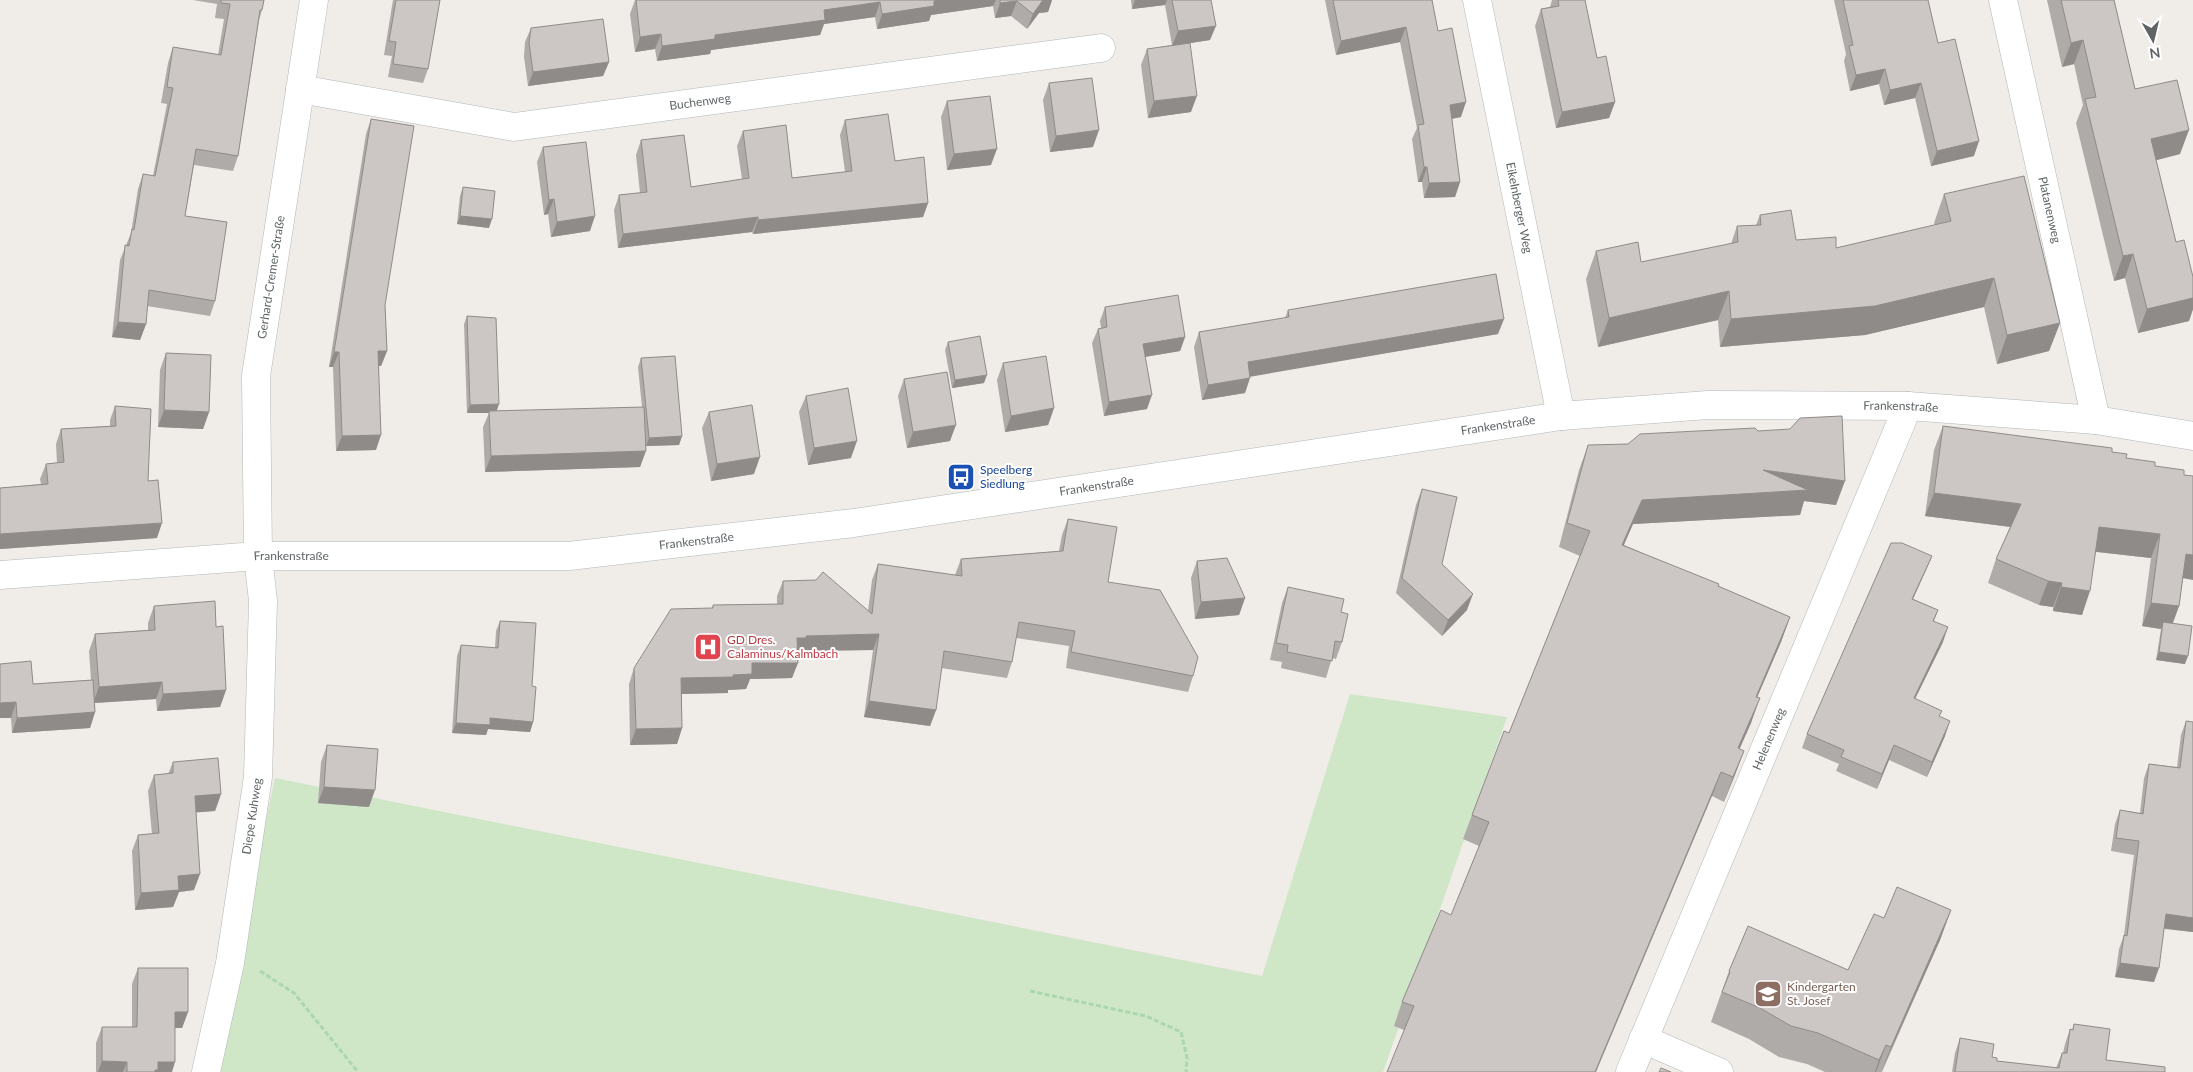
<svg xmlns="http://www.w3.org/2000/svg" width="2193" height="1072" viewBox="0 0 2193 1072" font-family="Lato,sans-serif">
<rect width="100%" height="100%" fill="#f0ece8"/>
<path fill="#cfe6c7" d="M1350,694l157,23 -124,355h-1170l62,-294 987,198z"/>
<g fill="none" stroke-linecap="round" stroke-linejoin="round">
<g stroke="#b3b7b9" stroke-width="29">
<g id="minor">
<path id="s1" d="M1477,0l84,416"/>
<path id="s2" d="M2003,0l93,420"/>
<path id="s3" d="M300,89l214,38 587,-79"/>
<path id="s4" d="M0,575l258,-19h311l285,-33 707,-107 147,-11 200,1 188,14 97,16"/>
<path d="M1643,1039l76,33"/>
<path id="s5" d="M206,1072l24,-109 28,-186 5,-176 -5,-45 -2,-180 58,-376"/>
<path id="s6" d="M1630,1072l278,-666"/>
</g>
</g>
<g stroke="#aad7ab" stroke-width="3" stroke-dasharray="5 2.5" stroke-linecap="butt">
<path d="M260,971l34,22 64,79"/>
<path d="M1030,991l116,25 35,16 6,26 -1,14"/>
</g>
<use href="#minor" stroke="#fff" stroke-width="28"/>
</g>
<g fill="#afaba9">
<path d="M193,0h71l-2,10 -3,10 -21,136 -5,15 -39,-6 -9,51 30,85 -5,15 -63,-10 -1,18 -6,16 -28,-3 8,-77 11,-27 7,-44 5,-15 10,2 14,-72 -6,-1 7,-40 5,-16 45,8 6,-36 -9,-1 2,-14z"/>
<path d="M393,0h47l-12,69 -5,14 -35,-6 4,-21 -8,-1z"/>
<path d="M635,0h417l-4,12 -9,1 -12,16 -16,-13 -16,2 -2,-12 -62,9 -2,6 -52,8 -2,-12 -51,7 -4,11 -109,15 -1,4 -53,7 -2,-12 -20,3 -5,-38z"/>
<path d="M1131,0h80l-1,40 -20,3 1,69 -43,6 -7,-53 6,-16 25,-4 -7,-40 -33,4z"/>
<path d="M1325,0h107l6,31 23,86 -9,2 8,63 -5,15 -31,1 -2,-16h-4l-6,-43 5,-11 -17,-86 -64,13z"/>
<path d="M1552,0h33l12,58 18,44 -6,16 -53,10 -21,-102 6,-17 9,-2z"/>
<path d="M1834,0h94l10,43 36,113 -43,10 -16,-68 -31,7 -5,-21 -29,7 -6,-30 2,-7z"/>
<path d="M2047,0h67l21,89 45,65 -24,6 20,82 17,35v32l-4,12 -51,12 -13,-55 -11,3 -38,-158 7,-18 -9,-41 -12,3z"/>
<path d="M531,28l78,34 -6,14 -75,10 -4,-29 1,-15z"/>
<path d="M1049,83l44,64 -43,5 -7,-52z"/>
<path d="M947,101l44,64 -44,5 -6,-53z"/>
<path d="M371,119l14,186 2,46 -6,15h-2l-3,84 -40,1 -3,-84h-4l37,-233z"/>
<path d="M845,120l50,41 33,42 -5,14 -170,17 -1,-2 -134,16 -4,-38 5,-15 21,-2 -4,-38 5,-15 50,47 51,-8 -5,-33 6,-15 49,47 53,-6 -5,-37z"/>
<path d="M543,147l47,84 -39,6 -3,-23 -4,1 -7,-53z"/>
<path d="M463,187l26,41 -32,-4 3,-28z"/>
<path d="M1944,194l116,129 -11,28 -52,13 -13,-57 -119,28 -145,12 -2,-27 -120,27 -12,-68 10,-28 45,11 90,-18 6,-18 19,-1 4,-10 36,25 40,8 99,-23 -1,-2z"/>
<path d="M1105,307l80,30 -5,14 -35,6 2,52 -43,7 -12,-73 6,-14 3,-1 -1,-7z"/>
<path d="M1288,310l210,24 -248,42 -5,17 -43,7 -8,-53 5,-15 86,-14z"/>
<path d="M467,316l30,95 145,-4 -4,-40 3,-9 41,78 -3,9 -33,1 -6,21 -155,5 -2,-45 6,-14h-22l-3,-89z"/>
<path d="M948,342l36,41 -32,5 -7,-38z"/>
<path d="M166,353l43,59 -6,17 -45,-2 2,-57z"/>
<path d="M1003,363l51,45 -6,17 -43,7 -8,-52z"/>
<path d="M904,379l46,62 -43,7 -9,-52z"/>
<path d="M806,396l45,62 -43,7 -9,-53z"/>
<path d="M115,406l33,75 9,57 -157,11v-61l41,-4 -1,-5 6,-15 11,-1 -1,-19 5,-15 49,-3v-6z"/>
<path d="M709,412l45,62 -43,7 -9,-53z"/>
<path d="M1943,426l169,26 14,6 29,8 29,9 -1,103 -4,28 -6,17 12,41 -29,-4 5,-31 -19,-3 9,-68 -55,-6 -14,63 -29,-4v-4l-14,-2 -51,-22 8,-24 14,-32 -85,-11 9,-66z"/>
<path d="M1588,445l248,60 -32,-4 -4,14 -167,9 -9,21 166,72 -9,25 -24,55 -6,26 -12,26 5,2 -20,51 -12,-6 -308,234 -10,-4 8,-24 49,-87 28,-69 -16,-7 9,-24 37,-82 71,-177 -21,-9 20,-77z"/>
<path d="M1422,489l20,75 25,46 -25,26 -46,-43 20,-88z"/>
<path d="M1068,519l40,63 85,94 -5,16 -122,-24 3,-22 -53,-8 -4,24 -5,16 -66,-10 -5,42 -6,16 -66,-9 9,-67 -72,1 -1,3h-2l-6,24 -42,1 -4,10 -18,1v3l-46,1v34l-5,16 -47,1 -1,-61 5,-16 78,-60 1,-3 64,-1v-8l6,-15 85,30 4,-31 6,-16 77,11 6,-16 98,-8 3,-16z"/>
<path d="M1932,556l-6,14 -13,29 25,11 -4,11 9,21 -28,57 25,18 5,19 -18,41 -38,-17 -12,29 -41,-18 3,-7 -37,-16 5,-14z"/>
<path d="M1197,561l48,37 -6,17 -44,4 -4,-41z"/>
<path d="M1288,587l53,25 1,30 -6,17 -4,-1 -6,20 -45,-10 1,-6 -12,-2 12,-57z"/>
<path d="M154,606l62,21 10,63 -6,17 -63,4 -1,-12 -61,4v9l-5,16 -78,5 -1,-15h-11v-54l33,20 58,-4 -2,-29 6,-17 53,-4v-7z"/>
<path d="M500,621l32,65 1,36 -3,10 -42,-3 -2,6 -34,-2 5,-77 4,-11 34,3 1,-17z"/>
<path d="M2186,721l7,211 -29,-3 -10,53 -39,-5 4,-28 5,-14 10,-80 -23,-4 4,-27 5,-14 20,3 4,-35 5,-14 28,3 4,-32z"/>
<path d="M327,745l42,62 -51,-4 3,-41z"/>
<path d="M173,762l48,32 -6,17 -19,1 -2,78 -15,2 -6,15 -38,3 -3,-59 6,-16 14,-1 -4,-43 6,-16 14,-1z"/>
<path d="M1951,910l-11,30 -58,132h-57l-18,-8 -28,-7 -30,-18 -38,-17 18,-51 119,-1 36,-52z"/>
<path d="M138,968l50,44 -6,16h-7l-3,44h-76v-29l6,-16h30v-43z"/>
<path d="M2074,1024l32,36 59,12h-213l3,-19 5,-15 32,19 5,4 59,7 6,-15h1l2,-9 5,-15 2,1z"/>
</g>
<g fill="#8f8b89">
<path d="M938,0h58l-3,6 -62,9 -2,6 -52,8 5,-15z"/>
<path d="M1043,0h9l-4,12 -9,1 -12,16 6,-15z"/>
<path d="M1135,0h32l-2,5 -33,4z"/>
<path d="M1017,1l-6,15 -16,2 5,-15z"/>
<path d="M880,2l-5,15 -51,7 -4,11 -109,15 -1,4 -53,7 5,-15 162,-36z"/>
<path d="M1216,26l-6,14 -38,6 6,-15z"/>
<path d="M1406,27l-6,15 -64,13 5,-14z"/>
<path d="M661,34l-6,15 -20,3 5,-15z"/>
<path d="M2083,40l-9,24 -12,3 9,-24z"/>
<path d="M609,62l-6,14 -75,10 5,-14z"/>
<path d="M1885,69l-6,15 -29,7 6,-16z"/>
<path d="M1921,83l-6,15 -31,7 6,-15z"/>
<path d="M1197,96l-6,16 -43,6 6,-17z"/>
<path d="M1466,102l-5,15 -16,3 5,-15z"/>
<path d="M1615,102l-6,16 -53,10 6,-16z"/>
<path d="M1099,130l-6,17 -43,5 6,-16z"/>
<path d="M2189,130l-9,24 -38,10 9,-25z"/>
<path d="M1979,141l-5,15 -43,10 6,-15z"/>
<path d="M997,149l-6,16 -44,5 7,-16z"/>
<path d="M1424,167h3l-5,15h-4z"/>
<path d="M1460,182l-5,15 -31,1 5,-15z"/>
<path d="M554,199l-6,15 -4,1 5,-15z"/>
<path d="M928,203l-5,14 -170,17 5,-14z"/>
<path d="M460,216l32,3 -3,9 -32,-4z"/>
<path d="M595,216l-5,15 -39,6 6,-15z"/>
<path d="M758,217l-6,15 -134,16 5,-14z"/>
<path d="M2133,254l-8,24 -11,3 9,-25z"/>
<path d="M1994,278l-10,29 -119,28 -145,12 11,-28z"/>
<path d="M1729,291l-11,29 -120,27 11,-29z"/>
<path d="M2193,298v11l-4,12 -51,12 9,-24z"/>
<path d="M1504,319l-6,15 -255,44 5,-16z"/>
<path d="M118,322l28,2 -6,16 -28,-3z"/>
<path d="M2060,323l-11,28 -52,13 10,-29z"/>
<path d="M1185,337l-5,14 -42,7 5,-14z"/>
<path d="M378,351h9l-6,15h-8z"/>
<path d="M334,352h5l-6,15h-4z"/>
<path d="M987,375l-3,8 -32,5 3,-8z"/>
<path d="M1250,378l-5,15 -43,7 6,-15z"/>
<path d="M1152,395l-5,14 -43,7 5,-14z"/>
<path d="M499,404l-3,9 -7,-2v2h-22l3,-8z"/>
<path d="M1054,408l-6,17 -43,7 6,-16z"/>
<path d="M164,410l45,2 -6,17 -45,-2z"/>
<path d="M956,425l-6,16 -43,7 6,-16z"/>
<path d="M381,435l-5,15 -40,1 6,-15z"/>
<path d="M682,436l-3,9 -33,1 3,-8z"/>
<path d="M857,441l-6,17 -43,7 6,-17z"/>
<path d="M646,451l-6,16 -155,5 6,-16z"/>
<path d="M760,457l-6,17 -43,7 6,-17z"/>
<path d="M1763,470l82,11 -9,24 -32,-4 -4,14 -167,9 -20,45 9,-24 20,-45z"/>
<path d="M1934,493l87,11 -9,23 -87,-11z"/>
<path d="M162,523l-5,15 -157,11v-15z"/>
<path d="M2099,527l61,7 -9,24 -61,-7z"/>
<path d="M2186,554l7,1v25l-16,-3z"/>
<path d="M1932,556l-6,14 -20,44 6,-15z"/>
<path d="M2048,581l14,2 -9,24 -14,-2z"/>
<path d="M2061,587l29,4 -8,24 -29,-4z"/>
<path d="M1473,594l-6,16 -25,26 6,-16z"/>
<path d="M1245,598l-6,17 -44,4 6,-17z"/>
<path d="M2151,603l28,3 -9,24 -7,-8 -2,7 -19,-3z"/>
<path d="M1790,617l-9,25 -34,79 9,-24z"/>
<path d="M1948,627l-5,15 -35,71 6,-15z"/>
<path d="M879,634l-6,16 -72,1 -1,3h-8l5,-16 9,-2z"/>
<path d="M2159,652l29,4 -3,8 -29,-4z"/>
<path d="M752,663h46l-6,15 -42,1 -4,10 -18,1v3l-52,1 5,-16 52,-3z"/>
<path d="M162,682l-6,17 -63,4 6,-16z"/>
<path d="M226,690l-6,17 -63,4 6,-17z"/>
<path d="M1760,698l-9,25 -22,50 9,-25z"/>
<path d="M869,701l67,9 -6,16 -66,-9z"/>
<path d="M16,702l-5,16h-11v-15z"/>
<path d="M95,712l-5,16 -78,5 5,-15z"/>
<path d="M490,718l43,4 -3,10 -42,-3 -2,6 -34,-2 4,-10z"/>
<path d="M1950,721l-5,15 -18,41 5,-15z"/>
<path d="M682,728l-5,16 -47,1 6,-16z"/>
<path d="M1894,745l-5,15 -12,29 5,-15z"/>
<path d="M1744,751l-9,24 -11,27 9,-25z"/>
<path d="M1721,772l-9,24 -116,276h-1z"/>
<path d="M324,787l51,3 -6,17 -51,-4z"/>
<path d="M221,794l-6,17 -26,2 6,-17z"/>
<path d="M200,874l-6,16 -15,2 -6,15 -38,3 6,-17 37,-17z"/>
<path d="M1951,910l-11,30 -59,132 10,-25z"/>
<path d="M2166,914l27,4v14l-32,-4z"/>
<path d="M2120,963l39,5 -5,14 -39,-5z"/>
<path d="M175,1012h13l-6,16h-12z"/>
<path d="M1886,1045l-10,27h-1l4,-12z"/>
<path d="M102,1061l25,1 -4,10h-25z"/>
<path d="M158,1062h17l-3,10h-18z"/>
</g>
<g fill="#ccc7c4" stroke="#8f8b89">
<path d="M221,0h43l-2,10h-2l-22,146 -42,-7 -11,67 42,6 -12,79 -66,-11 -3,34 -28,-2 7,-77 4,1 3,-17 2,1 9,-56 12,2 18,-88 -6,-1 6,-40 48,8 9,-51 -9,-1z"/>
<path d="M396,0h44l-12,69 -35,-5 3,-22 -7,-1z"/>
<path d="M636,0h302l-4,1v5l-52,8 -2,-12 -56,8 1,10 -110,15v4l-53,7 -1,-12 -21,3z"/>
<path d="M1000,0h43l-10,14 -16,-13 -17,2z"/>
<path d="M1172,0h39l5,26 -38,5z"/>
<path d="M1333,0h99l6,31 14,-3 14,74 -16,3 10,77 -31,1 -2,-16h-3l-6,-42 6,-1 -18,-97 -65,14z"/>
<path d="M1558,0h27l12,58 9,-2 9,46 -53,10 -21,-103 18,-3z"/>
<path d="M1843,0h85l10,43 17,-4 24,102 -42,10 -16,-68 -31,7 -5,-21 -29,6 -7,-29 4,-1z"/>
<path d="M2061,0h53l21,89 42,-9 12,50 -38,9 25,103 8,-2 9,37v21l-46,11 -14,-55 -10,2 -38,-157 11,-2 -13,-57 -12,3z"/>
<path d="M603,19l6,43 -76,10 -4,-29 2,-15z"/>
<path d="M1190,43l7,53 -43,5 -7,-52z"/>
<path d="M1092,78l7,52 -43,6 -7,-53z"/>
<path d="M990,96l7,53 -43,5 -7,-53z"/>
<path d="M888,114l7,47 29,-4 4,46 -170,17v-3l-135,17 -4,-39 28,-3 -6,-52 43,-5 7,52 58,-9 -6,-47 43,-6 6,53 60,-7 -7,-51z"/>
<path d="M371,119l43,7 -29,179 2,46h-9l3,84 -39,1 -3,-84h-5z"/>
<path d="M586,142l9,74 -38,6 -3,-23 -5,1 -6,-53z"/>
<path d="M2024,176l36,147 -53,12 -13,-57 -119,28 -144,13 -2,-28 -120,27 -13,-67 42,-9 3,20 97,-20 -1,-16 24,-1 -1,-10 31,-5 5,30 40,-3v11l115,-27 -7,-27z"/>
<path d="M463,187l32,4 -3,28 -32,-3z"/>
<path d="M1496,274l8,45 -256,43 2,16 -42,7 -9,-53 90,-15 -1,-7z"/>
<path d="M1178,295l7,42 -42,7 9,51 -43,7 -11,-73 9,-2 -2,-20z"/>
<path d="M467,316l29,2 3,86 -29,1z"/>
<path d="M980,336l7,39 -32,5 -7,-38z"/>
<path d="M166,353l45,2 -2,57 -45,-2z"/>
<path d="M675,356l7,80 -33,2 -8,-80z"/>
<path d="M1046,356l8,52 -43,8 -8,-53z"/>
<path d="M947,372l9,53 -43,7 -9,-53z"/>
<path d="M848,388l9,53 -43,7 -8,-52z"/>
<path d="M752,405l8,52 -43,7 -8,-52z"/>
<path d="M115,406l36,3 -3,72 10,-1 4,43 -162,11v-46l48,-4 -2,-20 18,-2 -3,-33 55,-3z"/>
<path d="M644,407l2,44 -155,5 -2,-45z"/>
<path d="M1842,416l3,65 -82,-11 45,20 -166,10 -20,45 97,39 -1,2 72,31 -34,80 4,1 -22,50 6,3 -11,26 -12,-5 -126,300h-208l27,-66 -12,-4 39,-92 10,5 38,-93 -17,-7 32,-84 5,2 81,-202 -23,-8 21,-78 40,-1 12,-10 115,-6 3,3 32,-2 10,-11z"/>
<path d="M1943,426l169,22v4l15,2 -1,4 29,4v4l29,4v5l9,1v79l-7,-1 -7,52 -28,-3 9,-69 -61,-7 -9,64 -29,-4 1,-4 -14,-2 -52,-22 25,-55 -87,-11z"/>
<path d="M1422,489l35,8 -15,67 31,30 -25,26 -46,-42z"/>
<path d="M1068,519l49,8 -9,55 52,8 38,67 -5,19 -122,-24 4,-21 -56,-9 -7,40 -68,-11 -8,59 -67,-9 10,-67 -73,2v2h-9l1,25h-46v11l-19,1v2l-52,1 1,50 -46,1 -2,-61 37,-59 42,-1v-3l70,-1v-23l33,-1 7,-8 49,42 6,-50 84,12 -1,-17 102,-8z"/>
<path d="M1891,543h11l30,13 -20,43 26,11 -5,11 15,6 -34,71 28,13 -3,5 11,5 -18,41 -38,-17 -12,29 -41,-17 3,-7 -37,-16z"/>
<path d="M1227,558l18,40 -44,4 -4,-41z"/>
<path d="M1288,587l56,12 -3,13 7,2 -6,28 -7,-1 -3,20 -45,-9 1,-7 -12,-2z"/>
<path d="M215,601l1,26 7,-1 3,64 -63,4 -1,-12 -63,5 -4,-53 60,-4 -1,-24z"/>
<path d="M500,621l36,2 -4,63 4,1 -3,35 -43,-4v7l-34,-2 5,-78 37,3z"/>
<path d="M2163,622l29,4 -4,30 -29,-4z"/>
<path d="M31,661l2,23 60,-4 2,32 -78,6 -1,-16 -16,1v-39z"/>
<path d="M2186,721l7,1v196l-27,-4 -7,54 -39,-5 4,-28 3,1 12,-95 -23,-3 4,-28 23,4 6,-50 31,4z"/>
<path d="M327,745l51,4 -3,41 -51,-3z"/>
<path d="M218,758l3,36 -26,2 5,78 -22,2 1,14 -38,3 -3,-58 21,-2 -5,-58 19,-2v-11z"/>
<path d="M1897,887l54,23 -60,137 -5,-2 -7,15 -61,-27 -27,-7 -31,-18 -38,-16 8,-20 -1,-1 19,-45 100,44 26,-56 10,4z"/>
<path d="M138,968h50v44h-13v50h-17v8h-3v2h-28v-10l-25,-1v-34h35z"/>
<path d="M2074,1024l36,5 -4,31 59,7v5h-210l5,-34 34,6 -2,13 5,1v3l62,7 3,-15h5l3,-24 3,1z"/>
<path d="M1661,1068l10,4h-12z"/>
</g>
<defs>
<g id="bus-square" transform="scale(1.4375)"><rect x="-9" y="-9" width="18" height="18" rx="4" fill="#1a4fb4" stroke="#fff"/><path d="M-5-6H5V4H4V6H2V4H-2V6H-4V4H-5ZM-3.5-4V0h7V-4ZM-3.5 1.2v1.5H-2V1.2ZM2 1.2v1.5H3.5V1.2Z" fill="#fff"/></g>
<g id="hospital-square" transform="scale(1.4375)"><rect x="-9" y="-9" width="18" height="18" rx="4" fill="#e0444e" stroke="#fff"/><path d="M-5-5h3v3.5h4V-5h3V5h-3V1.5h-4V5h-3Z" fill="#fff"/></g>
<g id="school-square" transform="scale(1.4375)"><rect x="-9" y="-9" width="18" height="18" rx="4" fill="#8d6e63" stroke="#fff"/><path d="M0-5L7-2L0 1L-7-2ZM-4 1L0 2.5L4 1V4Q0 6-4 4Z" fill="#fff"/></g>
</defs>
<g fill-rule="evenodd">
<use href="#bus-square" x="961" y="477"/>
<use href="#hospital-square" x="708" y="647"/>
<use href="#school-square" x="1768" y="994"/>
</g>
<g text-anchor="middle" stroke-width="4" stroke-linejoin="round" paint-order="stroke">
<g font-size="12" fill="#5f6567" stroke="#fff">
<text dy="4" stroke="none"><textPath href="#s3" startOffset="405">Buchenweg</textPath></text>
<text dy="4" stroke="none"><textPath href="#s1" startOffset="212">Eikelnberger Weg</textPath></text>
<text dy="4" stroke="none"><textPath href="#s2" startOffset="215">Platanenweg</textPath></text>
<text dy="4" stroke="none"><textPath href="#s5" startOffset="801">Gerhard-Cremer-Straße</textPath></text>
<text dy="4" stroke="none"><textPath href="#s4" startOffset="1912">Frankenstraße</textPath></text>
<text dy="4" stroke="none"><textPath href="#s4" startOffset="1508">Frankenstraße</textPath></text>
<text dy="4" stroke="none"><textPath href="#s4" startOffset="1102">Frankenstraße</textPath></text>
<text dy="4" stroke="none"><textPath href="#s4" startOffset="698">Frankenstraße</textPath></text>
<text dy="4" stroke="none"><textPath href="#s4" startOffset="292">Frankenstraße</textPath></text>
<text dy="4" stroke="none"><textPath href="#s6" startOffset="361">Helenenweg</textPath></text>
<text dy="4" stroke="none"><textPath href="#s5" startOffset="260">Diepe Kuhweg</textPath></text>
</g>
<g font-size="12" fill="#164399" stroke="#fff" text-anchor="start">
<text x="980" y="474">Speelberg<tspan x="980" dy="14">Siedlung</tspan></text>
</g>
<g font-size="12" fill="#be3a42" stroke="#fff" text-anchor="start">
<text x="727" y="644">GD Dres.<tspan x="727" dy="14">Calaminus/Kalmbach</tspan></text>
</g>
<g font-size="12" fill="#785e54" stroke="#fff" text-anchor="start">
<text x="1787" y="991">Kindergarten<tspan x="1787" dy="14">St. Josef</tspan></text>
</g>
</g>
<g transform="translate(2153 40) rotate(172)" stroke="#ffffff" stroke-width="4" paint-order="stroke">
<path d="M0-4L9 19L0 12L-9 19Z" fill="#5f6567"/>
<text y="-8" font-size="14" font-weight="bold" text-anchor="middle" fill="#5f6567">N</text>
</g>
</svg>
